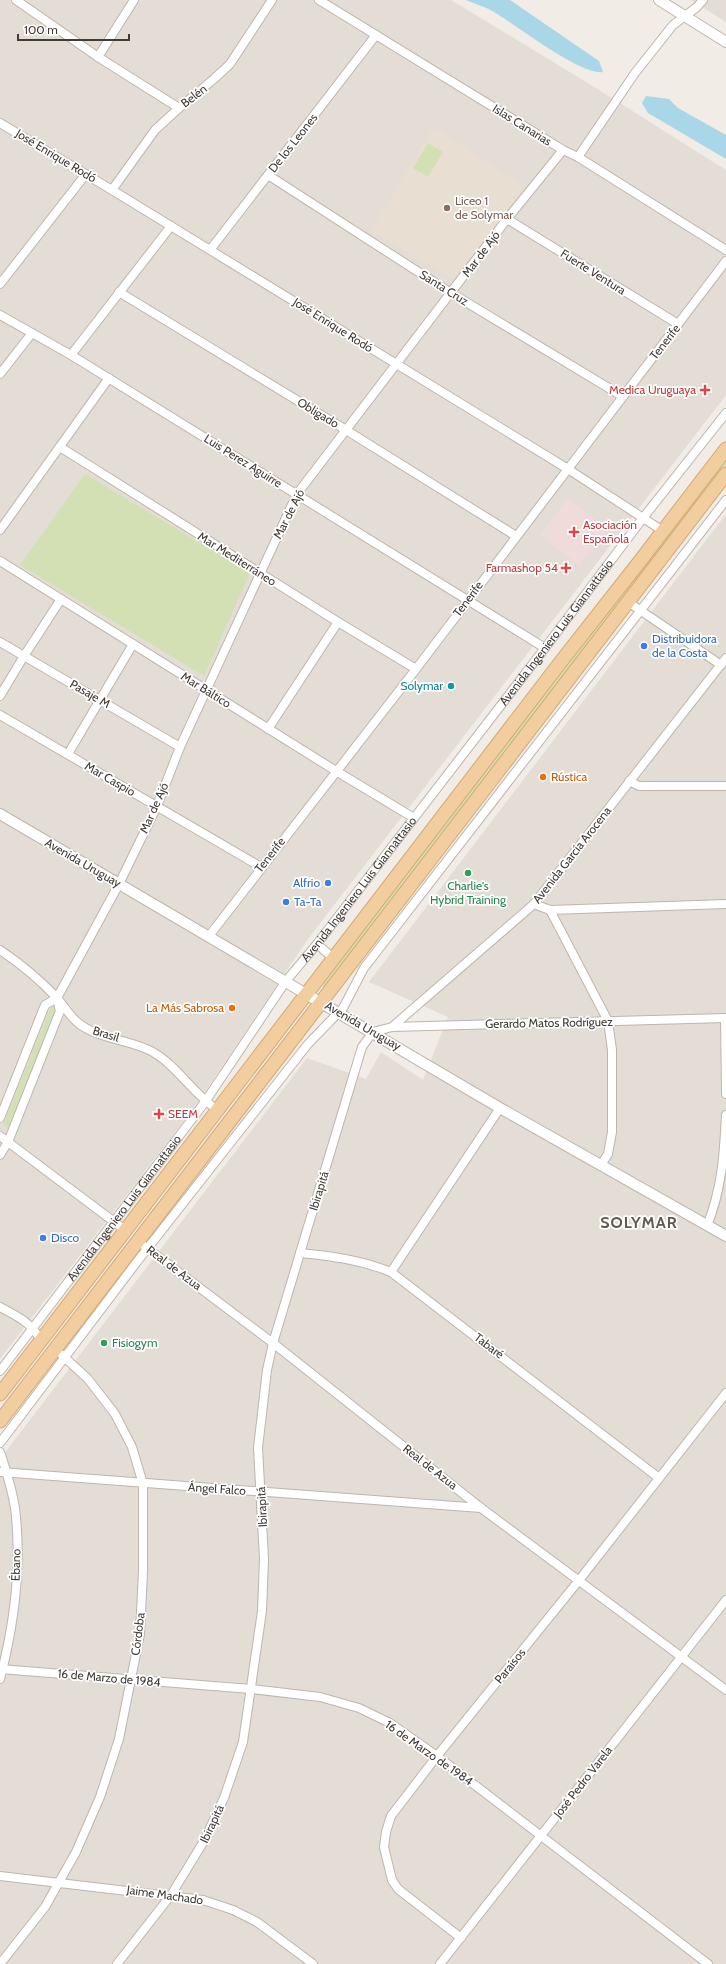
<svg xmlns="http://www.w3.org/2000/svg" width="726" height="1964" viewBox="0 0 726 1964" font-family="Cabin,sans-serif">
<rect width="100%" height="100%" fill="#f1ece6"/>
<g fill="#e4ddd5">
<path d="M0,0h451l145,88 130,82v225l-418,544 -112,166 -196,254z"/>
<path d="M691,0h35v22z"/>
<path d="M726,514v1450h-726v-505l307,-401 59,21 15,-27 42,28 25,-63 -79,-35z"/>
</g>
<path fill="#e8dfd2" d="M434,127l91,60 -71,92 -84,-48z"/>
<path fill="#f0dbdb" d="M568,498l39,31 -28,36 -39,-30z"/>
<g fill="#d3e0b4">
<path d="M428,143l15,9 -15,25 -15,-9z"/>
<path d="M726,456v11l-400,522 -4,-3 71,-96z"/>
<path d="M85,474l165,99 -46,103 -184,-111z"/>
<path d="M54,1006l1,4 -46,118 -6,-3 48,-118z"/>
</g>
<g fill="#aad7e7">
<path d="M466,0h44l89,61 4,11c-22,4 -87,-47 -109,-60 -8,-5 -19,-8 -28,-12z"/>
<path d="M646,96l23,3 9,9 48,27v24l-78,-46 -6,-10z"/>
</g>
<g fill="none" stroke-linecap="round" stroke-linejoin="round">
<g stroke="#beb5ad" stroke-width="10">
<g id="minor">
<path d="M16,0l82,57 81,51"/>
<path d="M319,0l244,150 15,7 148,93"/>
<path d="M98,57l36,-57"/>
<path d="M0,123l112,67 456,279 95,62"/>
<path d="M578,157l57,-84 38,-48 24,-18 6,-7"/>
<path d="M268,175l183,118 171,103"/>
<path d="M112,190l43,-60 24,-22 36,-30 15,-14 42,-64"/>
<path d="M507,219l171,105"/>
<path d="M210,250l166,-215"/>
<path d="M0,284l86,-110"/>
<path d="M119,292l227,138 170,106"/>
<path d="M0,315l71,40 474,293"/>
<path d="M71,355l100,-129"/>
<path d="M0,374l32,-41"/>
<path d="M60,447l278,175 78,47"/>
<path d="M0,530l109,-152"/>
<path d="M0,561l336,210 78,47"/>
<path d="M628,602l93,63"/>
<path d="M0,642l180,105"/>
<path d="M0,696l24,-40 37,-57"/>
<path d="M0,715l261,152"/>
<path d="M268,729l70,-107"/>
<path d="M68,754l65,-110"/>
<path d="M629,781l10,5h87"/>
<path d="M534,904l16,6 176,-6"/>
<path d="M550,910l58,111 4,29v82l-4,22 -7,11"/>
<path d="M209,936l207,-267 310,-408"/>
<path d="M317,944l17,15"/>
<path d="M0,950c21,14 39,29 56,47 7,7 12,17 20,24 18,17 50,18 73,29 27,13 43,44 69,60"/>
<path d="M725,1018l1,76"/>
<path d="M392,1027l142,-123 192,-246"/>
<path d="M0,1118l45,-113 12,-7 62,-114 38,-78 23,-59 117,-253 210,-275 56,-69"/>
<path d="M0,1136l125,94"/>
<path d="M0,1155l8,-13 52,-131 -3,-12"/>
<path d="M707,1226c15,-38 17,-71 19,-111"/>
<path d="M144,1246l129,97 208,165 245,182"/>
<path d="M300,1253c32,3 61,7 91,19l268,206"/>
<path d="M391,1272l109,-164"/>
<path d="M0,1307c19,10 30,15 41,33"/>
<path id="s1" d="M0,1371l205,-269 81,-121 31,-37 228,-296 98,-130 83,-105"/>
<path d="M0,1443l136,-180 172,-219 35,-36 21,-40 362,-468"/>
<path d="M0,1452c6,18 12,37 15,56 7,56 -1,117 -15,171"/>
<path d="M0,1472l481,36"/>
<path d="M0,1669l251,20 69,8 39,11 31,15 47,33 271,208"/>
<path d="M0,1876l203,24 30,10 24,12 56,42"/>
<path d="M461,1938l-63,-49 -6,-9 -8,-33 2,-15 5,-16 46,-60 143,-177 146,-186"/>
<path d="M0,1964l45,-57 31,-55 24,-55 19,-58 21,-105 3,-63v-87l-11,-37 -17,-33 -27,-35 -26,-24"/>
<path d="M117,1964l54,-69 33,-54 20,-43 19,-56 19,-131 2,-52 -6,-111 9,-78 6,-27 89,-296 11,-15 19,-5 334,-9"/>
<path d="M440,1964l286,-364"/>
</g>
</g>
<g stroke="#beb5ad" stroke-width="12">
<g id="tertiary">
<path d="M659,0l67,42"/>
<path d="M0,814l500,294 226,128"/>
</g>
</g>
<g stroke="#d4a871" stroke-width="15">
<g id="primary">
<path d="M0,1394l563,-735 74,-94 89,-116"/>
<path d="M0,1421l726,-947"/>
</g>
</g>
<use href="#minor" stroke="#fff" stroke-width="8"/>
<use href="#tertiary" stroke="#fff" stroke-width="10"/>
<use href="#primary" stroke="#f1cd9f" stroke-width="13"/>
</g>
<circle fill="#8d6e63" stroke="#fff" stroke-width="1.5" cx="447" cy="208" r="4"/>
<g fill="#e0444e" stroke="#fff" stroke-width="1.5">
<path d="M703 384h4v4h4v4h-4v4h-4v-4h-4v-4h4z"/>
<path d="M572 526h4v4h4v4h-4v4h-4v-4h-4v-4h4z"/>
<path d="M564 562h4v4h4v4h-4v4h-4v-4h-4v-4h4z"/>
<path d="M157 1108h4v4h4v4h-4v4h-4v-4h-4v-4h4z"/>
</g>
<g fill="#3f7fe0" stroke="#fff" stroke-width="1.5">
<circle cx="644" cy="646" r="4"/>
<circle cx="328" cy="883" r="4"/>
<circle cx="286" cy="902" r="4"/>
<circle cx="43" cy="1238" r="4"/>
</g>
<circle fill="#0f9aa8" stroke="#fff" stroke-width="1.5" cx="451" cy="686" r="4"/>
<g fill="#e8710a" stroke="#fff" stroke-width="1.5">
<circle cx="543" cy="777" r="4"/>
<circle cx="232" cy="1008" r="4"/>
</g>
<g fill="#2e9e5b" stroke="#fff" stroke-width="1.5">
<circle cx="468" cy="873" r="4"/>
<circle cx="104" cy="1343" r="4"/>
</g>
<g text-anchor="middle" stroke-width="3.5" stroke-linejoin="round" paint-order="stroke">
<g font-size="12" fill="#433c36" stroke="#fff">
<text transform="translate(194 96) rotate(-38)" y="4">Belén</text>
<text transform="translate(522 125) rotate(32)" y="4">Islas Canarias</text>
<text transform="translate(293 143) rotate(-52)" y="4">De los Leones</text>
<text transform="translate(56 156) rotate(31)" y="4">José Enrique Rodó</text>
<text transform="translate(481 254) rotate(-53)" y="4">Mar de Ajó</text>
<text transform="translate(593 272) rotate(32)" y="4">Fuerte Ventura</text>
<text transform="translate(444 288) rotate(32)" y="4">Santa Cruz</text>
<text transform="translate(333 325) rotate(32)" y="4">José Enrique Rodó</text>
<text transform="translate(665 342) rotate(-52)" y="4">Tenerife</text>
<text transform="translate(318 413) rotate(31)" y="4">Obligado</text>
<text transform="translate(243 461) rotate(32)" y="4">Luis Perez Aguirre</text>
<text transform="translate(289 514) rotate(-63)" y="4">Mar de Ajó</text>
<text transform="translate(237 559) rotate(32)" y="4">Mar Mediterráneo</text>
<text transform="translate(468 599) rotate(-53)" y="4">Tenerife</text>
<text dy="4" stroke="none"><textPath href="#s1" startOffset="925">Avenida Ingeniero Luis Giannattasio</textPath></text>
<text transform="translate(206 690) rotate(32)" y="4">Mar Báltico</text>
<text transform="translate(90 694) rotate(30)" y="4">Pasaje M</text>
<text transform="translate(110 779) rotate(30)" y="4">Mar Caspio</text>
<text transform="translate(154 808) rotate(-66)" y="4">Mar de Ajó</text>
<text transform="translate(270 855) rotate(-52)" y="4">Tenerife</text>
<text transform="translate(572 855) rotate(-52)" y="4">Avenida García Arocena</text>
<text transform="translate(83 863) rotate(30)" y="4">Avenida Uruguay</text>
<text dy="4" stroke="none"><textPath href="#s1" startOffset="601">Avenida Ingeniero Luis Giannattasio</textPath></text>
<text transform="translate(549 1023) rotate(-1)" y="4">Gerardo Matos Rodríguez</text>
<text transform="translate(363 1026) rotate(30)" y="4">Avenida Uruguay</text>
<text transform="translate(106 1034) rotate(17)" y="4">Brasil</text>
<text transform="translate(319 1191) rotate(-73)" y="4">Ibirapitá</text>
<text dy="4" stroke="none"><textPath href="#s1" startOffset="205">Avenida Ingeniero Luis Giannattasio</textPath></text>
<text transform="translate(174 1268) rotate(37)" y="4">Real de Azua</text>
<text transform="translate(489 1346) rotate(37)" y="4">Tabaré</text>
<text transform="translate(430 1467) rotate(38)" y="4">Real de Azua</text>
<text transform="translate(217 1489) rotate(4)" y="4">Ángel Falco</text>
<text transform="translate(262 1507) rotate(-93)" y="4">Ibirapitá</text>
<text transform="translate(16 1565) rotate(-88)" y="4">Ébano</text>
<text transform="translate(138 1634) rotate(-83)" y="4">Córdoba</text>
<text transform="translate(510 1666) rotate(-51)" y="4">Paraísos</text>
<text transform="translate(109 1678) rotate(5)" y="4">16 de Marzo de 1984</text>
<text transform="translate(429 1753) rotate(35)" y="4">16 de Marzo de 1984</text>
<text transform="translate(583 1782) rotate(-52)" y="4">José Pedro Varela</text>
<text transform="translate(212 1824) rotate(-65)" y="4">Ibirapitá</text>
<text transform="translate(165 1895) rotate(8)" y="4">Jaime Machado</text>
</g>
<g font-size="12" fill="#785e54" stroke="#fff" text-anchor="start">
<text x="455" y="205">Liceo 1<tspan x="455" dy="14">de Solymar</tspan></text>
</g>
<g font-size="12" fill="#be3a42" stroke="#fff" text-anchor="end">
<text x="696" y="394">Medica Uruguaya</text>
<text x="583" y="529" text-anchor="start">Asociación<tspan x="583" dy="14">Española</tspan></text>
<text x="558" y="572">Farmashop 54</text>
<text x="168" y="1118" text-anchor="start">SEEM</text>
</g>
<g font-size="12" fill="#366cbe" stroke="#fff" text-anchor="start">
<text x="652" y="643">Distribuidora<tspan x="652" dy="14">de la Costa</tspan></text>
<text x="320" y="887" text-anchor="end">Alfrio</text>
<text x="294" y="906">Ta-Ta</text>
<text x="51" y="1242">Disco</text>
</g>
<g font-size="12" fill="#0d838f" stroke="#fff" text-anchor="end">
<text x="443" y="690">Solymar</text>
</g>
<g font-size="12" fill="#c56008" stroke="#fff" text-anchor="start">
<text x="551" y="781">Rústica</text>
<text x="224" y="1012" text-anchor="end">La Más Sabrosa</text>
</g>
<g font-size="12" fill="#27864d" stroke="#fff">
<text x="468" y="890">Charlie's<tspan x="468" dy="14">Hybrid Training</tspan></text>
<text x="112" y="1347" text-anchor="start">Fisiogym</text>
</g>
<g font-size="16" font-weight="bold" letter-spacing="1" fill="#64584f" stroke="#fff">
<text x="639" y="1228">SOLYMAR</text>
</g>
</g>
<path d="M18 34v6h111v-6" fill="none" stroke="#433c36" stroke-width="2"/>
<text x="24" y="34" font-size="12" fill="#433c36" stroke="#ffffff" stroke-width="3" paint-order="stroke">100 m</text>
</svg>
